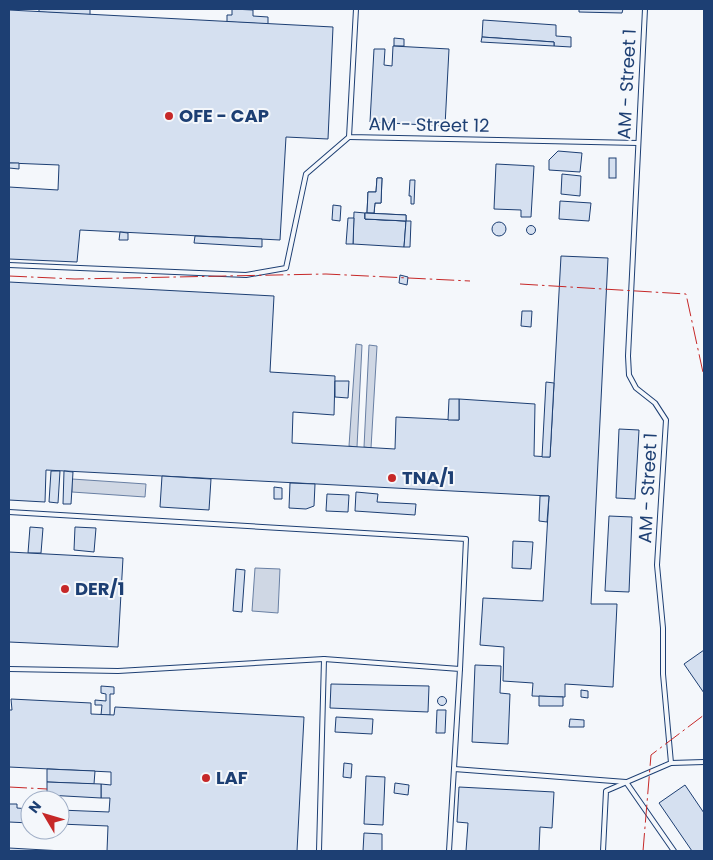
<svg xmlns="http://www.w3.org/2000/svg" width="713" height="860" viewBox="0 0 713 860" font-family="Poppins,sans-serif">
<rect width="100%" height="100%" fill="#f4f7fb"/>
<g fill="#cfd7e4" stroke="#687fa3">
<path d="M356,344l6,1 -5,102 -8,-1z"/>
<path d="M369,345l8,1 -6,102 -7,-1z"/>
<path d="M72,479l74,5 -1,13 -73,-5z"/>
<path d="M255,568l25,1 -2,44 -26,-2z"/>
</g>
<g fill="#d5e0f0" stroke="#1d3f73">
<path d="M39,9h51v6l-51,-3z"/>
<path d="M232,9l21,1v6l15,1v7l-41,-2v-7h5z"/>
<path d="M579,9h44l-1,4 -43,-1z"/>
<path d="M9,10l324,17 -5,112 -42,-2 -6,103 -200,-10 -3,32 -68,-3v-72l49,3 1,-25 -50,-2z"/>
<path d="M483,20l73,5v11l15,1v10l-17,-1v-4l-72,-5z"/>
<path d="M482,37l72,5v4l-73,-4z"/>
<path d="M394,38l10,1v7h-10z"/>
<path d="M393,46l56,3 -4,77 -75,-4 4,-73h11l-1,16 8,1z"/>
<path d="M558,151l24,2 -2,19 -31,-2v-10z"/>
<rect x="609" y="158" width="7" height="20"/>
<path d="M9,163h10v6l-10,-1z"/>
<path d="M496,164l38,2 -3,51h-10v-7l-27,-1z"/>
<path d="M562,174l19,2 -1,20 -19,-2z"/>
<path d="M377,178h5l-1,25h-6l-1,10h-7l1,-21h8z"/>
<path d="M377,178h5l-1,25h-6l-1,10h-7l1,-21h8z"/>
<path d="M410,180h5l-1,24h-3v-8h-2z"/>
<path d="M560,201l31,2 -2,18 -30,-2z"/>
<path d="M333,205l8,1 -1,15 -8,-1z"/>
<path d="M354,212l11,1v6l41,2 -2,26 -51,-3z"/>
<path d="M365,213l41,2v6l-41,-2z"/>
<path d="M365,213l41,2v6l-41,-2z"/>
<path d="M348,218h6l-1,26h-7z"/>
<path d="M406,221h5l-1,26h-6z"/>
<circle cx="499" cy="229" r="7"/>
<circle cx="531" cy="230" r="4.5"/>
<path d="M120,232l8,1v7h-9z"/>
<path d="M195,236l67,3v8l-68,-4z"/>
<path d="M561,256l47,2 -17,346h26l-4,83 -48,-3v13l-33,-1 1,-13 -30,-2 1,-34 -24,-2 3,-47 60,3 6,-105 -503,-26 -1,32 -36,-2v-218l265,14 -4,76 65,4 -1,39 -41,-3 -1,31 103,6 1,-32 63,3v-21l76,5 -1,52 16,1z"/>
<path d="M400,275l8,2 -1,8 -8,-2z"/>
<path d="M522,311h10l-1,16 -10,-1z"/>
<path d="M335,381h14l-1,17 -13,-1z"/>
<path d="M546,382l8,1 -4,74h-8z"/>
<path d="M449,399h10v21h-11z"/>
<path d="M619,429l20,1 -4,69 -19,-1z"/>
<path d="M51,471h9l-2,32 -9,-1z"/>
<path d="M64,471l9,1 -2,32h-8z"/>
<path d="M162,476l49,3 -2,31 -49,-3z"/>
<path d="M290,483l25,1 -1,22 -8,3 -17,-1z"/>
<path d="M274,487l8,1v11h-8z"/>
<path d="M356,492l22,2 -1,8 39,2 -1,11 -60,-4z"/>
<path d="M327,494l22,1 -1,17 -22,-1z"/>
<path d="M540,496h9l-2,26 -8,-1z"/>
<path d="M609,516l23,1 -3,75 -24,-1z"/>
<path d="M30,527l13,1 -2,25h-13z"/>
<path d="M75,527l21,1 -2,24 -20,-2z"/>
<path d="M513,541l20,1 -2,27 -19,-1z"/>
<path d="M9,552l114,6 -5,89 -109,-5z"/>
<path d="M236,569l9,1 -3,42 -9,-1z"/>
<path d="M704,650v43l-20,-29z"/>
<path d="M475,665l26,1 -1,27 10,1 -2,50 -36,-2z"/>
<path d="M331,684l98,2 -1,26 -98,-4z"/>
<path d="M101,686l13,1v7h-4v21h-9l1,-10h-7v-5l11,1v-7l-5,-1z"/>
<path d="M581,690l7,1v7l-7,-1z"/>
<path d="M539,696l24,1v9h-24z"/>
<circle cx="442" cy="701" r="4.5"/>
<path d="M11,699l80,4v11l23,1 1,-8 189,10 -7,134h-190l1,-25 -48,-2v-14l49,2 1,-14h-9v-14l10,1v-13l-102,-5v-57h3z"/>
<path d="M437,710h9l-1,23h-9z"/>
<path d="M336,717l37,2 -1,15 -37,-2z"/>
<path d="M570,719l14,1v7h-15z"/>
<path d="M344,763l8,1 -1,14 -8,-1z"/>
<path d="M47,769l48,2 -1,13 -47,-2z"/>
<path d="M366,776l19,1 -2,48 -19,-1z"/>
<path d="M47,782l54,2v14l-54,-3z"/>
<path d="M395,783l14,2 -1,10 -14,-2z"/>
<path d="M685,785l19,28v38h-12l-33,-48z"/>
<path d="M459,787l95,5 -2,36 -12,-1 -1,24h-73l2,-28 -11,-1z"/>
<path d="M9,804h8v4l13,1v14l-21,-1z"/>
<path d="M364,833l18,1v17h-19z"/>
<path d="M9,848l54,3h-54z"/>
</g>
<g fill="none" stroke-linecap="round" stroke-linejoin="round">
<g stroke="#1d3f73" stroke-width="6">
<g id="lane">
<path d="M356,9l-7,128 289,6"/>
<path d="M9,265l237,10 40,-7 20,-94 43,-37"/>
<path d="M9,512l457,27 -6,130"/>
<path d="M9,669l109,2 206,-12"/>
<path d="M671,763l33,-1"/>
<path d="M454,769l172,13 48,69"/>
<path d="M319,851l5,-192 136,10 -11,182"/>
<path d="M603,851l3,-60 65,-28 -8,-89v-46l-6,-63 9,-145 -11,-17 -19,-15 -7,-13 -1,-19 17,-347"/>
</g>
</g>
<use href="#lane" stroke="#f4f7fb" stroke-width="4"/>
<g stroke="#c62828" stroke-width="1" stroke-dasharray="18 4 2.5 4" stroke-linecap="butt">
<path d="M9,276l66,3 251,-5 144,7"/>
<path d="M520,284l166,10 18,83"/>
<path d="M9,787l38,2"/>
<path d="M643,851l8,-96 53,-40"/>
</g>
</g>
<g fill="#c62828" stroke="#f4f7fb" stroke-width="2">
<circle cx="169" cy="116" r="5"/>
<circle cx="392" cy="478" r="5"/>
<circle cx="65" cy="589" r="5"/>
<circle cx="206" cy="778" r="5"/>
</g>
<g text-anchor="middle" stroke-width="4" stroke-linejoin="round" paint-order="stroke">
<g font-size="18" fill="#1d3f73" stroke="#f4f7fb">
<text transform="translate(627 84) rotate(-87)" y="6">AM - Street 1</text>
<text transform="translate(429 125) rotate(1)" y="6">AM - Street 12</text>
<text transform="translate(648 488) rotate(-87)" y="6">AM - Street 1</text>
</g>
<g font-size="18" font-weight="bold" fill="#1d3f73" stroke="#f4f7fb" text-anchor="start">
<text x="179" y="122">OFE - CAP</text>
<text x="402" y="484">TNA/1</text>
<text x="75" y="595">DER/1</text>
<text x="216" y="784">LAF</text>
</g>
</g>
<rect width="713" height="860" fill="none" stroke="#1d3f73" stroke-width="20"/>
<g transform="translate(45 815) rotate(308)"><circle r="24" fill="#f4f7fb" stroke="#9eadc5"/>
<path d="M0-4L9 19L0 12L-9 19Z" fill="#c62828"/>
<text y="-8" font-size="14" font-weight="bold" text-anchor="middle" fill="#1d3f73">N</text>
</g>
</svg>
